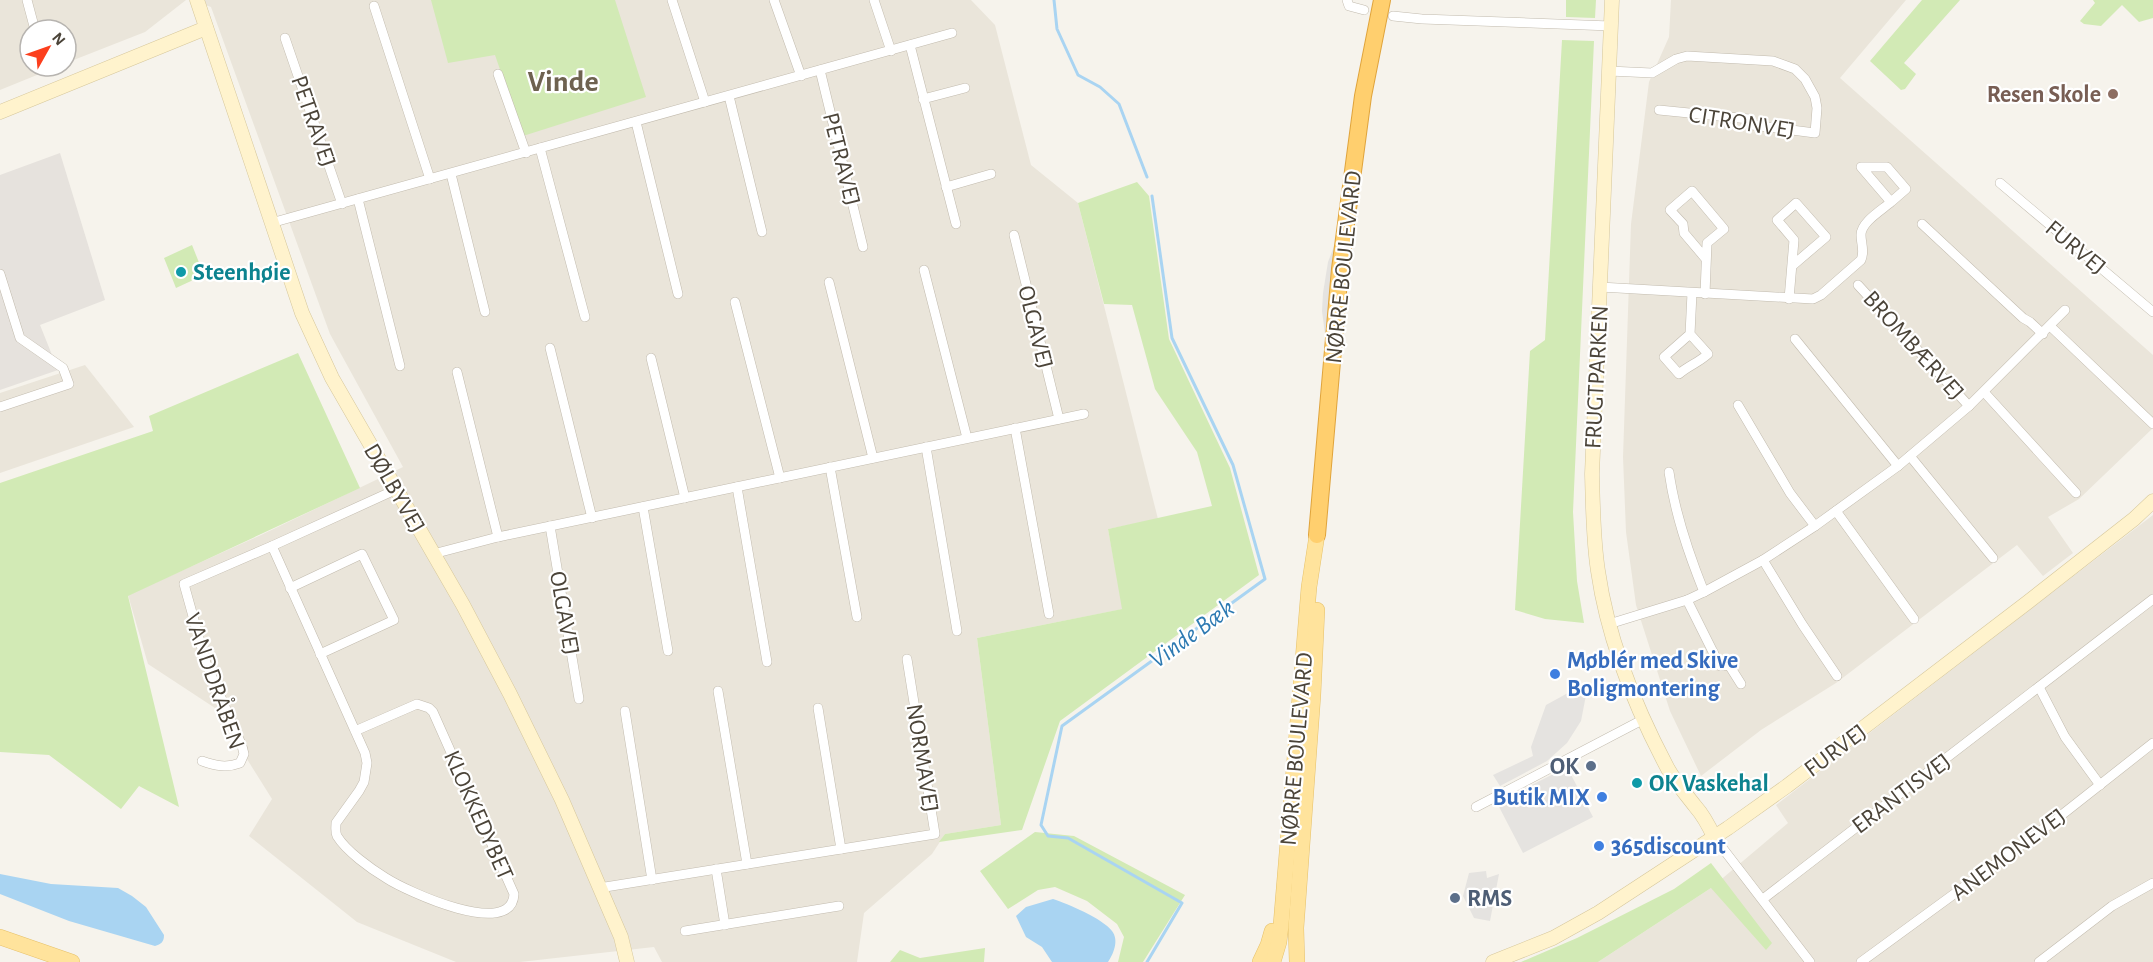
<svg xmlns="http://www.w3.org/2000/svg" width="2153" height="962" viewBox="0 0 2153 962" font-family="'Alegreya Sans',sans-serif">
<rect width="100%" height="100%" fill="#f6f3ec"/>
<g fill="#eae5da">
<path d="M0,0h186l-41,32 -79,31v-33h-36v36h29l-59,24z"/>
<path d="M191,0h780l24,25 36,140 47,38 80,316 -50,10 15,80 -146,29 24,187 -56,9 -13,20 -68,59 -7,49h-195l-8,-15 -134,15h-64l-99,-40 -108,-86 23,-37 -57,-91 -67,-44 -20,-69 133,-60 142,-68 -73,-133 -119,-327z"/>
<path d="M1671,0h235l-66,78 313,277v73l-74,71 -31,18 25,36 -30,23 -26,-31 -181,138 -75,47 -60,46 -31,-65 -34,-106 -10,-73 -3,-75 8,-233 18,-142 20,-45z"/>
<path d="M85,365l49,62 -134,46v-80z"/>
<path d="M2153,515v447h-555l113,-74 77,-65 -12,-18z"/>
</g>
<path fill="#e6e2dd" d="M60,153l45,147 -65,25 18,45 -58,20v-215z"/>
<g fill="#d2eab5">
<path d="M431,0h184l31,97 -123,39 -28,-81 -47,8z"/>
<path d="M1566,0h30l-1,18 -29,-1z"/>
<path d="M1922,0h38l-56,63 12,11 -11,15 -4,1 -31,-29z"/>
<path d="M2093,0h60v18l-14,4 -17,-17 -21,21 -17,-2 -4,-3 15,-18z"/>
<path d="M1562,40l32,1 -21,471 4,69 7,42 -39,-4 -30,-9 15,-259 15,-11z"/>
<path d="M1137,182l12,14 20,143 61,129 29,107 -199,146 -38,109 -83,12 6,-8 56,-9 -24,-187 145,-29 -14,-80 104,-23 -15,-54 -42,-63 -23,-84 -28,-1 -26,-101z"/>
<path d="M192,245l12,30 -28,13 -12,-30z"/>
<path d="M298,353l62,135 -232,108 51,211 -40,-21 -18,23 -72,-54 -49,-3v-269l153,-52 -4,-15z"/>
<path d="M1035,832l39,4 111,59 -42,67h-25l6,-25 -7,-13 -30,-23 -32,-14 -17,3 -30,19 -28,-38z"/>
<path d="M1711,863l61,80 -6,7 -55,-62 -113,74h-77l56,-24 97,-49z"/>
<path d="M985,948l-1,14h-94l10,-12 20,8z"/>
</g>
<g fill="#e5e3e0">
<path d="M1338,236l-12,106 -4,-31 1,-18 5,-31z"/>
<path d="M1577,688l10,2 -6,31 -14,22 -20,18 -47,25 -7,-11 40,-19 -2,-9 15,-42z"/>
<path d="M1567,767l26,50 -70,36 -26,-50z"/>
<path d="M1486,871l1,7 12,-4 -9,47 -16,-3 -11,-22 6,-23z"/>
</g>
<g fill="#a9d4f2">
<path d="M0,874l51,10 67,4 14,8 14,11 18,28c0,7 -3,9 -9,11l-86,-25 -69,-27z"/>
<path d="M1053,899c15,5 49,19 59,32 7,9 2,22 -4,31h-56l-10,-15 -16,-10 -10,-21 10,-9z"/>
</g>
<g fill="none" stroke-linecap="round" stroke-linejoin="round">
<g stroke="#a9d4f2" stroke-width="3">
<path d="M1054,0l3,29 21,46 22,12 19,17 28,73"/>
<path d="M1147,962l35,-59 -114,-65 -20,-2 -7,-11 21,-99 203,-147 -32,-114 -61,-127 -20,-142"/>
</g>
<g stroke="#c2bbae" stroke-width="10">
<g id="street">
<path d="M27,0l8,30"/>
<path d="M672,0l33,102"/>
<path d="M774,0l27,76"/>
<path d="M874,0l17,51"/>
<path d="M1347,0l2,6 15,4"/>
<path d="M374,6l56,173"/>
<path d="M1393,16l29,3 189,7"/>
<path d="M285,38l57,166"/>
<path d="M910,45l46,179"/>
<path d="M820,70l43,177"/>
<path d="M1609,71l43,2 24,-14 11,-3 86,5 22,8 10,10 10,18 2,11 -2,25 -63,-8 -3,-6 -90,-9"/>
<path d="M498,74l28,79"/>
<path d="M729,96l33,136"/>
<path d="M923,99l42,-11"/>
<path d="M636,122l42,172"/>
<path d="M540,148l45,169"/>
<path d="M451,174l34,138"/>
<path d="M2000,183l153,129"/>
<path d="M946,187l45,-13"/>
<path d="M358,199l42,167"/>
<path d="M271,223l681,-190"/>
<path d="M1922,224l101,94 7,4 13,12"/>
<path d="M1014,235l45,184"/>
<path d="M924,270l43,168"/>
<path d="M0,274l20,64 43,30 6,16 -69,23"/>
<path d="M829,282l44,176"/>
<path d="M1858,285l111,121"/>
<path d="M1600,287l213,12 8,-4 40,-35c4,-9 0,-16 0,-25 0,-13 21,-25 30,-33l-30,-35h26l19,22 -15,13"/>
<path d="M1705,294l2,-51 17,-14 -32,-38 -22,19 13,14 1,9 22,26"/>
<path d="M1789,299l5,-59 -17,-20 19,-17 30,34 -34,29"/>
<path d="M735,302l45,176"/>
<path d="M2050,326l103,98"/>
<path d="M1690,334l-26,23 15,17c9,-8 19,-11 29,-20l-18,-20 2,-41"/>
<path d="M1795,339l103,127"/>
<path d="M550,348l42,170"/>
<path d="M651,358l34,140"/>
<path d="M457,372l41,165"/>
<path d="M1984,392l92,101"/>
<path d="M1738,405l52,88 25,33"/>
<path d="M1015,428l34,186"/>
<path d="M926,447l31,184"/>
<path d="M1910,456l83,102"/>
<path d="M830,467l27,150"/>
<path d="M1669,472c6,42 19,80 35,120"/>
<path d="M737,487l30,175"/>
<path d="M643,507l25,144"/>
<path d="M1836,511l78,108"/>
<path d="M550,526l29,173"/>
<path d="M272,546l93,207 2,10 -3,19 -5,9 -23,32c0,4 -1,9 1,13 9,15 34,33 49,42 20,13 126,62 128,16l-81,-182 -4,-4 -12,-4 -62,27"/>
<path d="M433,554l65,-17 586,-123"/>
<path d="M1763,560l39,64 35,52"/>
<path d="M290,588l72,-34 32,66 -74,34"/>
<path d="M1687,600l33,66 9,-1 12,19"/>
<path d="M1609,624l78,-24 17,-8 59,-32 52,-34 83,-60 71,-60 96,-96"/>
<path d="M2039,687l26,50 35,48"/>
<path d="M718,691l29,173"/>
<path d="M818,708l23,141"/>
<path d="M625,711l27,169"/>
<path d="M202,761c14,5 25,7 38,2l4,-9 -2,-8 -36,-83 -22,-79 88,-38 123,-56"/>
<path d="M1476,807l168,-88"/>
<path d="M1714,837l96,125"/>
<path d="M716,869l9,56"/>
<path d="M599,888l336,-54 -28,-175"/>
<path d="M1763,899l390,-300"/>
<path d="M685,931l154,-25"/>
<path d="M1861,962l193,-141 99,-78"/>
<path d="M2039,962l73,-56 41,-23"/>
</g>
</g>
<g stroke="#d6c79b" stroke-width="15">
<g id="secondary">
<path d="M197,0l105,313 30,65 131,227 47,89 52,106 59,137 6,25"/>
<path d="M1612,0l-20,474c1,33 1,65 6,97 10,70 37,136 70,198 8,14 17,24 27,37 8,9 14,20 19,31"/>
<path d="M0,112l206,-84"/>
<path d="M1493,962l60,-24 45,-25 130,-85 59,-42 241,-184 106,-83 19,-18"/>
</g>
</g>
<g stroke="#e6c16a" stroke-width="16">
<g id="primary">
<path d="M0,937l72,25"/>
<path d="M1260,962l8,-17 4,-14"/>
<path d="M1273,962l6,-20 2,-17 28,-338 8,-52"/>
<path d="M1297,962l-1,-34 17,-233 4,-85"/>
</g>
</g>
<g stroke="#e0a43c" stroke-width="18">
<path id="highway" d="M1317,535l23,-266 23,-173 19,-96"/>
</g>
<use href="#street" stroke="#fff" stroke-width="9"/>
<use href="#secondary" stroke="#fff3cd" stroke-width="14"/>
<use href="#primary" stroke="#ffe39c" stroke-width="15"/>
<use href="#highway" stroke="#ffcf6e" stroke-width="16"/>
</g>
<circle fill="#8d6e63" stroke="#fff" stroke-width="2" cx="2113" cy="94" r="6"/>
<g fill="#0f9aa8" stroke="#fff" stroke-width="2">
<circle cx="181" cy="272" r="6"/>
<circle cx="1637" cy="783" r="6"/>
</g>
<g fill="#3f7fe0" stroke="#fff" stroke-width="2">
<circle cx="1555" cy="674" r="6"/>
<circle cx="1602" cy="797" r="6"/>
<circle cx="1599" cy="846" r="6"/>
</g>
<g fill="#5c6f8a" stroke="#fff" stroke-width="2">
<circle cx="1591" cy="766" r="6"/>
<circle cx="1455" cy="898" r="6"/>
</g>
<g text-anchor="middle" stroke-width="4.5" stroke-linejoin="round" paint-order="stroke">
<g font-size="24" font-weight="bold" fill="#785e54" stroke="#fff" text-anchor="end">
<text x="2101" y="102">Resen Skole</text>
</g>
<g font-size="24" fill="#4b4439" stroke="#fff">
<text transform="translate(314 121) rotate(71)" y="8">PETRAVEJ</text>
<text transform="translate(1742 122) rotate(9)" y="8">CITRONVEJ</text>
<text transform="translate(842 159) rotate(76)" y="8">PETRAVEJ</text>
<text transform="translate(2076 247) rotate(40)" y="8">FURVEJ</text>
<text transform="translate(1343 267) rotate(-84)" y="8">NØRRE BOULEVARD</text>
<text transform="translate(1036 327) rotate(76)" y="8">OLGAVEJ</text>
<text transform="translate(1914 345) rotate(48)" y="8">BROMBÆRVEJ</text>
<text transform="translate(1596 377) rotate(-87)" y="8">FRUGTPARKEN</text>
<text transform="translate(395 488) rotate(60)" y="8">DØLBYVEJ</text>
<text transform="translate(565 613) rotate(80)" y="8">OLGAVEJ</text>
<text transform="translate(215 681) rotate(71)" y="8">VANDDRÅBEN</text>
<text transform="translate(1296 749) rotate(-85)" y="8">NØRRE BOULEVARD</text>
<text transform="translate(1835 750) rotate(-37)" y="8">FURVEJ</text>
<text transform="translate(923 758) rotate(81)" y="8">NORMAVEJ</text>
<text transform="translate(1901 793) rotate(-37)" y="8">ERANTISVEJ</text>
<text transform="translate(479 815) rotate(66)" y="8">KLOKKEDYBET</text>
<text transform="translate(2008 854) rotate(-37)" y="8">ANEMONEVEJ</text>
</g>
<g font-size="24" font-weight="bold" fill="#0d838f" stroke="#fff" text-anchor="start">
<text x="193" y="280">Steenhøie</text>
<text x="1649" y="791">OK Vaskehal</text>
</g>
<g font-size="24" font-weight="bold" fill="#366cbe" stroke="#fff" text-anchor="start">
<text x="1567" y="668">Møblér med Skive<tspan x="1567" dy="28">Boligmontering</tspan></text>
<text x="1590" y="805" text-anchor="end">Butik MIX</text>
<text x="1611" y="854">365discount</text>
</g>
<g font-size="24" font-weight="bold" fill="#4e5e75" stroke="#fff" text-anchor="end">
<text x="1579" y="774">OK</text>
<text x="1467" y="906" text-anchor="start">RMS</text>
</g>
<g font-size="26" font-style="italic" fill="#2e7ab2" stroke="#fff">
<text transform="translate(1191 633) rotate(-36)" y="9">Vinde Bæk</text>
</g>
<g font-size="30" font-weight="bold" fill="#6e6250" stroke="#fff">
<text x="563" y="91">Vinde</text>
</g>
</g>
<g transform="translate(48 48) rotate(50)"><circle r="28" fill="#ffffff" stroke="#b7b4b0" stroke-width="1.5"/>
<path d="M0-4.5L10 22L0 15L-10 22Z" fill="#fc3f1d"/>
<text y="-9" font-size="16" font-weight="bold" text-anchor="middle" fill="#4b4439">N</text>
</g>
</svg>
